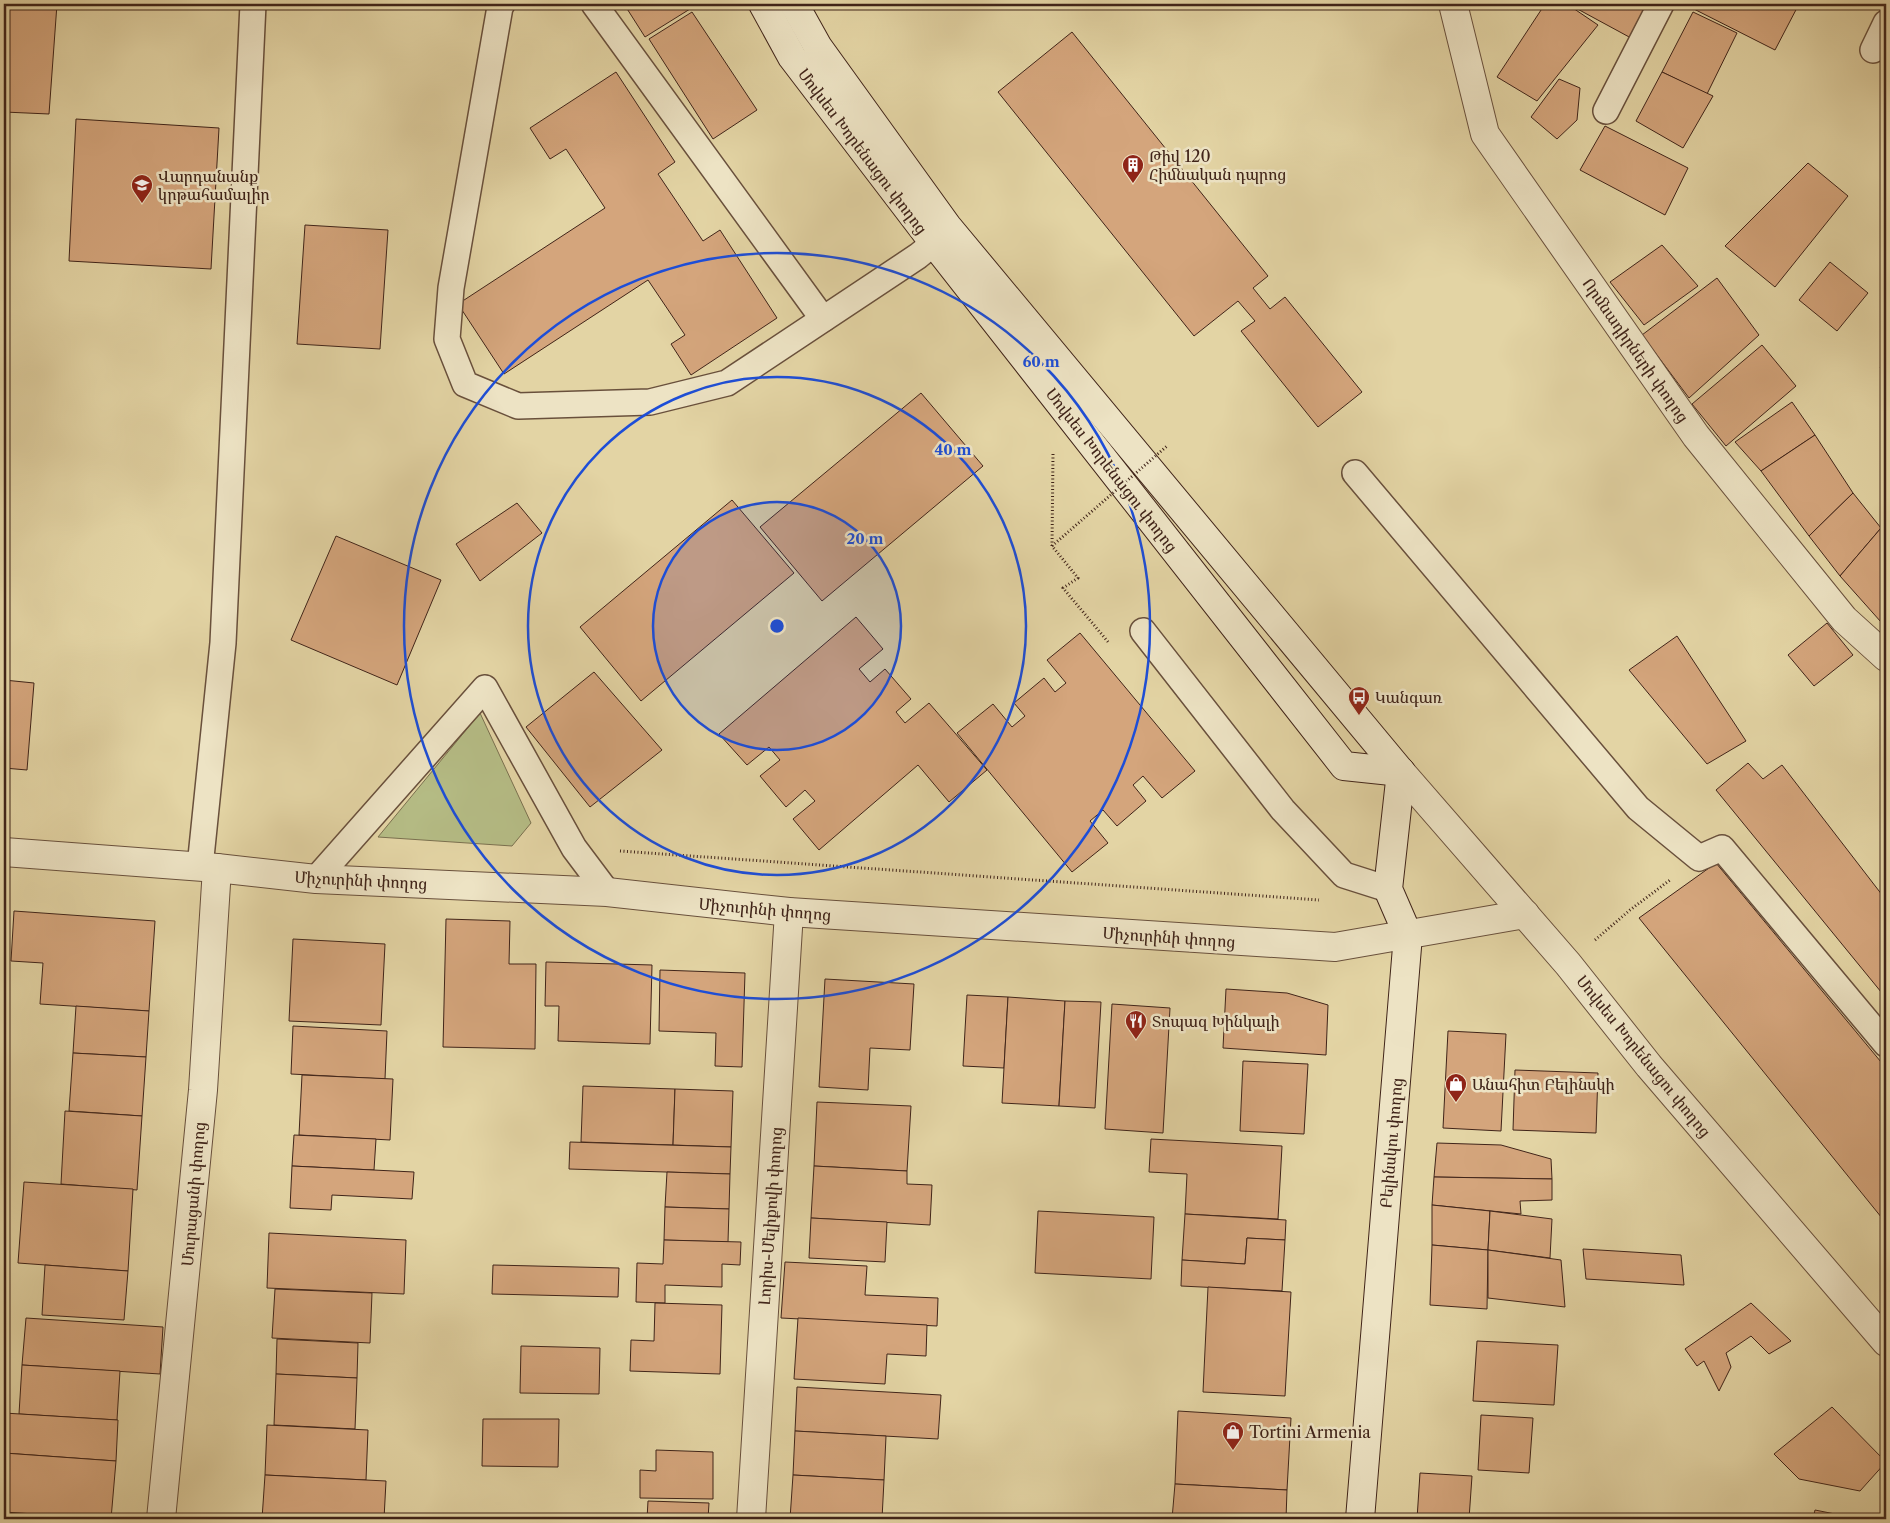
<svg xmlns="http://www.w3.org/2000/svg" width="1890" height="1523" viewBox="0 0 1890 1523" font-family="'Libre Caslon Text','Noto Serif Armenian',serif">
<rect width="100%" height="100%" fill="#e3d4a4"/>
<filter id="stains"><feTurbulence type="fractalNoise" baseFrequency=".004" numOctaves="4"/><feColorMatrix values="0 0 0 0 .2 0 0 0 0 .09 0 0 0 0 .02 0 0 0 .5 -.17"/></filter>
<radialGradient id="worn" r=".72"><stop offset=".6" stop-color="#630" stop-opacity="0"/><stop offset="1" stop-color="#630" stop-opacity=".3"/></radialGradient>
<path fill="#b5bc85" stroke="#7a704f" d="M480,713l51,110 -19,23 -134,-9z"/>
<g fill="#d4a57c" stroke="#402419">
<path d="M4,4h53l-8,110 -45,-2z"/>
<path d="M624,4h74l-53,33z"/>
<path d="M1545,4h22l31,21 -61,76 -40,-24z"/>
<path d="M1573,4h74l-16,34 -59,-32z"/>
<path d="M1684,4h115l-24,46z"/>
<path d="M692,12l65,98 -44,29 -64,-100z"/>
<path d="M1693,12l44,21 -30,61 -45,-22z"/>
<path d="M1072,32l196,244 -15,12 17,21 15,-12 77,95 -44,35 -77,-96 14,-10 -17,-20 -44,35 -196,-244z"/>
<path d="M616,72l59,90 -17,12 45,67 17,-11 57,88 -86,57 -20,-31 14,-9 -37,-55 -144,94 -46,-70 147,-96 -39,-59 -16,10 -20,-31z"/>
<path d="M1662,72l51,24 -30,52 -47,-27z"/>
<path d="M1559,79l21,9 -3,32 -20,19 -26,-22z"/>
<path d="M76,119l143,9 -8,141 -142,-8z"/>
<path d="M1605,126l83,42 -23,47 -85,-45z"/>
<path d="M1808,163l40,33 -73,91 -50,-41z"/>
<path d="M305,225l83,5 -8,119 -83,-5z"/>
<path d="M1662,245l36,41 -54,39 -34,-43z"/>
<path d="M1830,262l38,31 -31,38 -38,-31z"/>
<path d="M1717,278l42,57 -70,63 -47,-63z"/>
<path d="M1762,345l34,41 -70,60 -34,-42z"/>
<path d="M1886,361v14l-6,-8z"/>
<path d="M921,393l62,73 -161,135 -62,-74z"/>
<path d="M1792,402l23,33 -54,36 -26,-29z"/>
<path d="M1815,435l38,58 -44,43 -48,-65z"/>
<path d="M1853,493l28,35 -41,48 -31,-40z"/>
<path d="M732,500l62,73 -153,128 -61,-74z"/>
<path d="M517,503l25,30 -62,48 -24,-37z"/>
<path d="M1881,528l5,6v83l-5,5 -41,-46z"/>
<path d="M336,536l105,44 -44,105 -106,-45z"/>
<path d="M856,617l27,32 -24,20 11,13 15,-13 26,30 -15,13 9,11 24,-20 58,67 -38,32 -31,-37 -99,85 -26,-31 22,-18 -10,-11 -19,17 -26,-31 20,-16 -11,-13 -22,18 -28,-31z"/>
<path d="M1827,623l26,32 -39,31 -26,-31z"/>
<path d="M1080,633l115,138 -33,27 -19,-22 -10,9 13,16 -29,25 -14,-16 -13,11 18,22 -36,29 -115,-139 36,-29 19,23 13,-11 -11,-13 30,-25 11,14 11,-9 -19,-23z"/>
<path d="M1677,636l69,105 -39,23 -78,-94z"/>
<path d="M594,672l68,78 -72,57 -64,-80z"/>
<path d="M4,680l30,3 -7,87 -23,-2z"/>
<path d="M1748,763l15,16 19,-14 104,135v98l-170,-208z"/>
<path d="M1716,863l170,205v155l-247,-305z"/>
<path d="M14,911l141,10 -6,90 -109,-7 3,-41 -32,-2z"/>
<path d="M446,919l64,2 -1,43h27l-1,85 -92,-2z"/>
<path d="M293,939l92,5 -4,81 -92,-4z"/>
<path d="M546,962l106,3 -2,79 -92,-3 1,-35h-14z"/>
<path d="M660,970l85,3 -3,94 -27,-1 1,-33 -57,-2z"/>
<path d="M825,979l89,5 -4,66 -40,-2 -2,42 -49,-3z"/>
<path d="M1226,989l61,4 41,12 -2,50 -103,-7z"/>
<path d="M967,995l41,2 -4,71 -41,-2z"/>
<path d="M1008,997l57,4 -6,105 -57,-3z"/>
<path d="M1065,1001l36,1 -6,106 -36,-2z"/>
<path d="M1112,1004l58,4 -7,125 -58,-4z"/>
<path d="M76,1006l73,5 -3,46 -73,-4z"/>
<path d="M293,1026l94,5 -2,48 -94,-5z"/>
<path d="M1448,1031l58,3 -5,97 -58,-3z"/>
<path d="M73,1053l73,4 -4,59 -73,-5z"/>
<path d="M1243,1061l65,3 -4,70 -64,-3z"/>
<path d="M1515,1070l83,3 -2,60 -83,-3z"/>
<path d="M302,1075l91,4 -3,61 -91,-5z"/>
<path d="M583,1086l92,3 -2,56 -92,-3z"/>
<path d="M675,1089l58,2 -2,56 -58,-2z"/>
<path d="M817,1102l94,4 -4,65 -93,-5z"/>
<path d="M65,1111l77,5 -5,74 -76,-6z"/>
<path d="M294,1135l82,4 -2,31 -82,-4z"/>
<path d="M1151,1139l131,7 -4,73 -93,-5 2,-40 -38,-2z"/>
<path d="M570,1142l161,5 -1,27 -161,-5z"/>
<path d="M1437,1143l64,2 50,14 1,20 -118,-2z"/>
<path d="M292,1166l122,6 -2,27 -80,-4 -1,15 -41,-2z"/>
<path d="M814,1166l93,5v13l25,1 -2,40 -119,-7z"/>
<path d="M667,1172l63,2 -1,35 -64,-2z"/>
<path d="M1434,1177l118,2v21l-32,1 1,13 -89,-9z"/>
<path d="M24,1182l109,7 -5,82 -110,-8z"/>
<path d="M1432,1205l58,6 -2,39 -56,-5z"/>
<path d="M665,1207l64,2 -1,33 -64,-2z"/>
<path d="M1038,1211l116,6 -3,62 -116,-6z"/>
<path d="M1490,1211l62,8 -2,39 -62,-8z"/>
<path d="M1185,1214l101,6 -1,20 -38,-2 -2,26 -63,-4z"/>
<path d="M811,1218l76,4 -2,40 -76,-4z"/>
<path d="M269,1233l137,7 -2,54 -137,-6z"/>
<path d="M1247,1238l38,2 -3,51 -101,-5 1,-26 63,4z"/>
<path d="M664,1240l77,2 -1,23 -18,-1v23l-57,-2v18l-29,-1 1,-39 26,1z"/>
<path d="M1432,1245l56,5 -1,59 -57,-4z"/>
<path d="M1583,1249l98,6 3,30 -98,-6z"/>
<path d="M1488,1250l73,10 4,47 -77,-9z"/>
<path d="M785,1262l82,4 -2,29 73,3 -1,28 -156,-8z"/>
<path d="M45,1265l83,6 -4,49 -82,-5z"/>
<path d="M493,1265l126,3 -1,29 -126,-3z"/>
<path d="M1208,1287l83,5 -6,104 -82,-4z"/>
<path d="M275,1289l97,4 -2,50 -98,-5z"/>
<path d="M655,1303l67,2 -2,69 -90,-3 1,-31 23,1z"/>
<path d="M1751,1303l40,38 -22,13 -18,-18 -25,17 5,14 -12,24 -15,-30 -7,5 -12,-17z"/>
<path d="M26,1318l137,9 -3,47 -138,-9z"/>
<path d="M798,1318l129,7 -1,31 -39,-2 -2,30 -91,-5z"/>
<path d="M277,1339l81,4 -1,35 -81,-4z"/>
<path d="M1477,1341l81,4 -4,60 -81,-4z"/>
<path d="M521,1346l79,2 -1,46 -79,-1z"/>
<path d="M22,1365l98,6 -3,49 -98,-6z"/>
<path d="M276,1374l81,4 -2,51 -81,-4z"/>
<path d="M797,1387l144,8 -3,44 -143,-8z"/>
<path d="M1832,1407l54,55 -26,29 -61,-12 -25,-25z"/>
<path d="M1178,1411l113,7 -4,72 -112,-6z"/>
<path d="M4,1413l114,7 -2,41 -112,-8z"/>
<path d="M1481,1415l52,3 -4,55 -51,-3z"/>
<path d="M483,1419h76l-1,48 -76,-1z"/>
<path d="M267,1425l101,5 -2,50 -101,-5z"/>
<path d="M795,1431l91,5 -2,44 -91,-5z"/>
<path d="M656,1450l57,2v47l-73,-1v-28l16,1z"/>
<path d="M4,1453l112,8 -5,58 -107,-7z"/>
<path d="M1420,1473l52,3 -3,43h-52z"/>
<path d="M265,1475l121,6 -2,38h-122z"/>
<path d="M793,1475l91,5 -2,39h-92z"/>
<path d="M1175,1484l112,6 -1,29h-114z"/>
<path d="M648,1501l61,2 -1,16h-61z"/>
<path d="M1815,1510l45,9h-47z"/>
<path d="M38,1514l73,5h-73z"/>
</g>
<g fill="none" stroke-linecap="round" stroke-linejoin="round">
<g stroke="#69503c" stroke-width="28">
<g id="service">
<path d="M502,4l-2,3 -49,281 -4,51 18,45 53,22 132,-4 77,-19 191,-127 16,-13"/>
<path d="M594,4l229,315"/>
<path d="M1873,50l13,-27"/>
<path d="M1606,111l55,-107"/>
<path d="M1355,473l283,335 61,50 23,-10 164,196"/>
<path d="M1143,631l140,179 61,65 44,14"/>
<path d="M200,867l23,-224 30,-639"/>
<path d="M316,879l169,-191 89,160 33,44"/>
</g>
</g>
<g stroke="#69503c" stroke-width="30">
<g id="minor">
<path d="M1453,4l32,130 211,302 148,183 42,38"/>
<path d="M4,852l213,16 99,11 291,13 182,20 546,35 190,-33"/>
<path d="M161,1519l42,-429 14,-222"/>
<path d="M751,1519l38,-607"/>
</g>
</g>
<g stroke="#69503c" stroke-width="30">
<path id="tertiary" d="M1401,772l167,192 81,102 237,276"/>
</g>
<g stroke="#402419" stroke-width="30">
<g id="secondary">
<path d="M763,4l29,53 142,186 410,523 57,6"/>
<path d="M794,4l24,43 129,179 454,546"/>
<path d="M1360,1519l48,-584 -20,-46 13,-117"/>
</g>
</g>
<g stroke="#402419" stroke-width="3" stroke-dasharray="1 2.5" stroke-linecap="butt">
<path d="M1053,454l-1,92 26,32 -15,10 46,55"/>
<path d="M620,851l699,49"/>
<path d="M1595,940l35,-30 40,-30"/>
</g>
<use href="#service" stroke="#ede3c4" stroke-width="25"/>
<use href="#minor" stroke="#ede3c4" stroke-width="28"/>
<use href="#tertiary" stroke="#ede3c4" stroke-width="28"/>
<use href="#secondary" stroke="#ede3c4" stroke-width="28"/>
<path stroke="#402419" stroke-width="3" stroke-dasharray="1 2.5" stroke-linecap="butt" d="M1052,546l115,-100"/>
</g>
<circle cx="777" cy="626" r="124" fill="#1d4ed8" fill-opacity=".12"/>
<g fill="none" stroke="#1d4ed8" stroke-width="2.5">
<circle cx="777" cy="626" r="124"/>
<circle cx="777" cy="626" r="249"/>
<circle cx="777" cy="626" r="373"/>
</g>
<defs>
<g id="building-pin" transform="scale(1.125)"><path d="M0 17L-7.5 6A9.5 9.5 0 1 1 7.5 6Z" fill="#8f2418" stroke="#ede3c4"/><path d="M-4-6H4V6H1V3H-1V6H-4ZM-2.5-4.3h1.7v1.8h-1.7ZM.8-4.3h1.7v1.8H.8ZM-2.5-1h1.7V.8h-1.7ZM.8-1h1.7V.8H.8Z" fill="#fff"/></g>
<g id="school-pin" transform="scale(1.125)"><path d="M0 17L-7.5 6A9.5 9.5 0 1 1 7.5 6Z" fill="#8f2418" stroke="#ede3c4"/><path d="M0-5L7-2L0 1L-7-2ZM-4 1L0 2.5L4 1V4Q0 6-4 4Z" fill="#fff"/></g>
<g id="bus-pin" transform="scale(1.125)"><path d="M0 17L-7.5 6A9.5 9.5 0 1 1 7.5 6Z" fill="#8f2418" stroke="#ede3c4"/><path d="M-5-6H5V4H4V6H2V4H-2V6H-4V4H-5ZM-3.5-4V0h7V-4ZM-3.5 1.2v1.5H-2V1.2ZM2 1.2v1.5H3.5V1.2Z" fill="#fff"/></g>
<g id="restaurant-pin" transform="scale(1.125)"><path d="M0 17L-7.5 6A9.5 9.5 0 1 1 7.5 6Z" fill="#8f2418" stroke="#ede3c4"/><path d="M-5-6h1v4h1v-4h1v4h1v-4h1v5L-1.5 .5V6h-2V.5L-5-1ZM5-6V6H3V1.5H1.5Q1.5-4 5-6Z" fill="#fff"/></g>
<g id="shop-pin" transform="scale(1.125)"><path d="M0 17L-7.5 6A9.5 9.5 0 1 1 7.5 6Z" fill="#8f2418" stroke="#ede3c4"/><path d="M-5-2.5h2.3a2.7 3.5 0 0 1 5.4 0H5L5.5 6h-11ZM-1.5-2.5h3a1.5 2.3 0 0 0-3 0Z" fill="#fff"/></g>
</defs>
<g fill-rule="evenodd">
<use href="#building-pin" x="1133" y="165"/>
<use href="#school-pin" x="142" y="185"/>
<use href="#bus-pin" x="1359" y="697"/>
<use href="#restaurant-pin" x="1136" y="1021"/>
<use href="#shop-pin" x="1456" y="1084"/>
<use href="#shop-pin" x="1233" y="1432"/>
</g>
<g text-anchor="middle" stroke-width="5" stroke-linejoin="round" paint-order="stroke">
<g font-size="16" fill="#402419" stroke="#ede3c4">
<text transform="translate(863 151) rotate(53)" y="6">Մովսես Խորենացու փողոց</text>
<text transform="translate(1636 350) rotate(55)" y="6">Որմնադիրների փողոց</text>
<text transform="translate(1112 470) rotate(52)" y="6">Մովսես Խորենացու փողոց</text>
<text transform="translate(361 880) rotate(3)" y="6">Միչուրինի փողոց</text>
<text transform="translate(765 909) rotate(5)" y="6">Միչուրինի փողոց</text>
<text transform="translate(1169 937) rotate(4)" y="6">Միչուրինի փողոց</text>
<text transform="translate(1644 1056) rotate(51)" y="6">Մովսես Խորենացու փողոց</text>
<text transform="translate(1391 1143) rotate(-85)" y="6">Բելինսկու փողոց</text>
<text transform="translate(193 1194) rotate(-85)" y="6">Մուրացանի փողոց</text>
<text transform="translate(770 1216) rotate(-86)" y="6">Լորիս-Մելիքովի փողոց</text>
</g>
<g font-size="16" fill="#402419" stroke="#ede3c4" text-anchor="start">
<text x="1149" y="162">Թիվ 120<tspan x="1149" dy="18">Հիմնական դպրոց</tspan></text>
<text x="158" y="182">Վարդանանք<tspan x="158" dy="18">կրթահամալիր</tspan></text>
<text x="1375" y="703">Կանգառ</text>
<text x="1152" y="1027">Տոպազ Խինկալի</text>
<text x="1472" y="1090">Անահիտ Բելինսկի</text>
<text x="1249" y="1438">Tortini Armenia</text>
</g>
</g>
<circle cx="777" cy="626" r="8" fill="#1d4ed8" stroke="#ede3c4" stroke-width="2.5"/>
<g font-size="15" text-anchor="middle" font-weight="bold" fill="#1d4ed8" stroke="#ede3c4" stroke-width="5" stroke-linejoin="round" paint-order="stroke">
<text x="1041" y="367">60 m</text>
<text x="953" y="455">40 m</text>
<text x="865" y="544">20 m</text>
</g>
<rect width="1890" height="1523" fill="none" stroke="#e3d4a4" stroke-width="20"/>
<rect x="5" y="5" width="1880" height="1513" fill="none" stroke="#402419" stroke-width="2.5"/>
<rect x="10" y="10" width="1870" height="1503" fill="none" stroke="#402419"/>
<rect width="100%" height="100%" filter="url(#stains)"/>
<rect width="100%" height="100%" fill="url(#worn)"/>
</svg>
